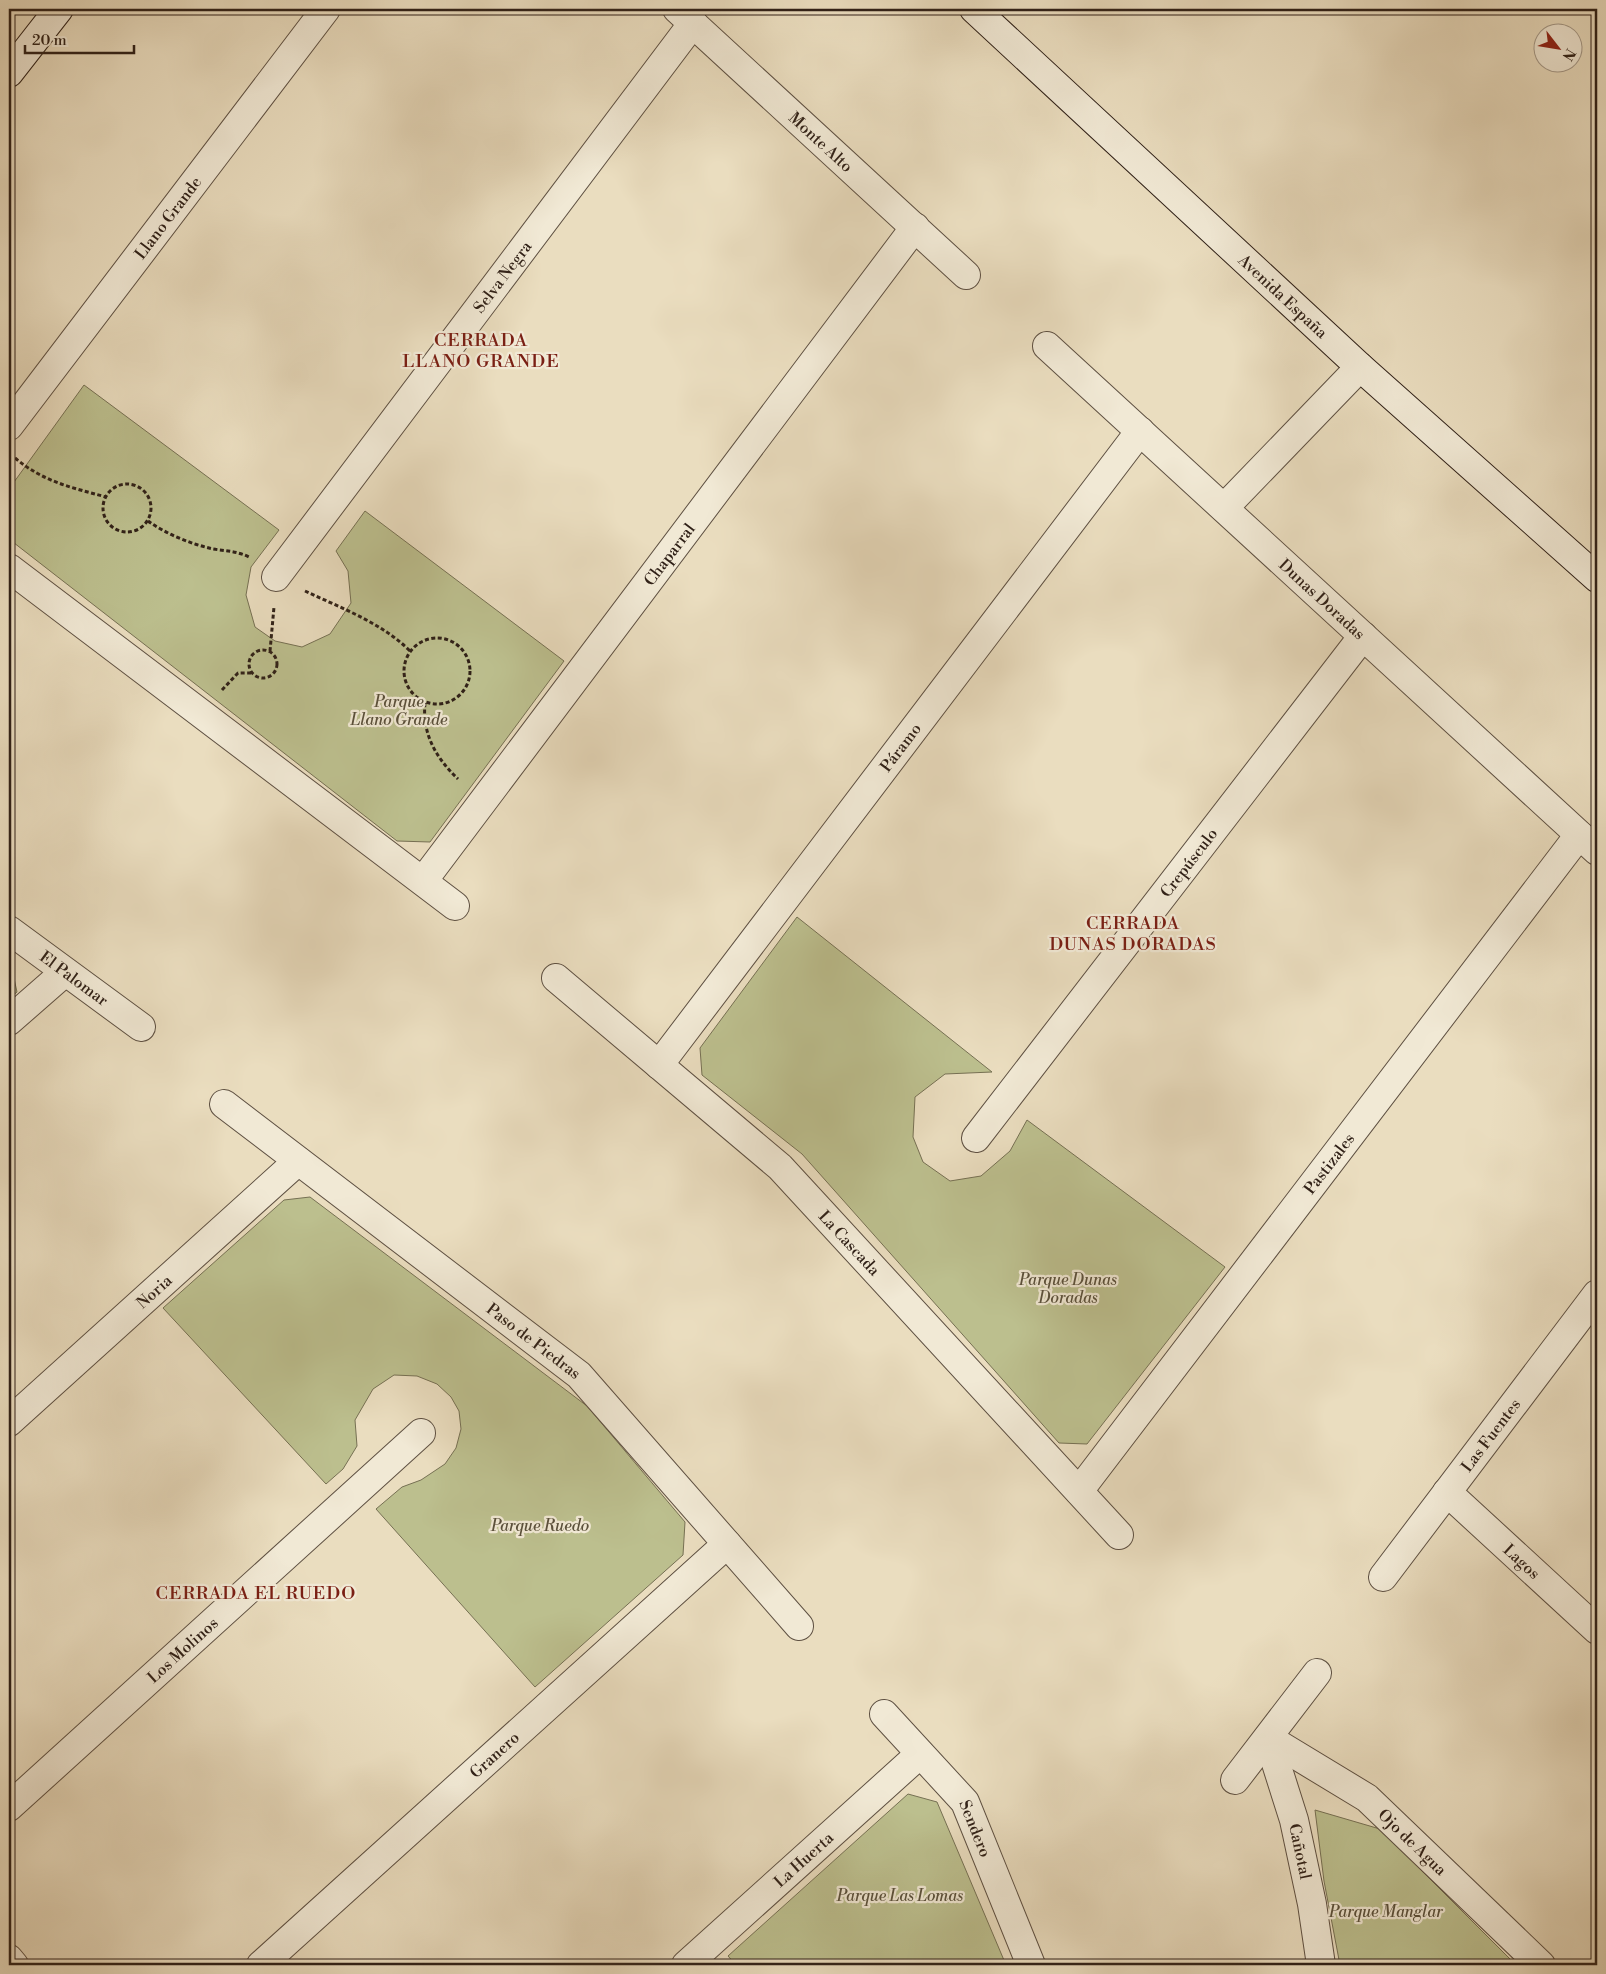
<svg xmlns="http://www.w3.org/2000/svg" width="1606" height="1974" viewBox="0 0 1606 1974" font-family="'Libre Bodoni',serif">
<rect width="100%" height="100%" fill="#eaddbf"/>
<filter id="stains"><feTurbulence type="fractalNoise" baseFrequency=".004" numOctaves="4"/><feColorMatrix values="0 0 0 0 .2 0 0 0 0 .09 0 0 0 0 .02 0 0 0 .5 -.17"/></filter>
<radialGradient id="worn" r=".72"><stop offset=".6" stop-color="#630" stop-opacity="0"/><stop offset="1" stop-color="#630" stop-opacity=".3"/></radialGradient>
<g fill="#bcbf8e" stroke="#767053">
<path d="M84,385l195,145 -28,37 -5,28 9,32 20,14 27,6 28,-13 21,-31 -3,-32 -12,-20 29,-40 199,150 -134,181 -33,-1 -388,-302v-50z"/>
<path d="M797,917l195,155 -47,2 -30,23 -2,40 10,25 27,19 31,-5 29,-25 17,-31 198,147 -138,177 -28,-1 -257,-289 -100,-79 -2,-27z"/>
<path d="M9,956l8,36 -8,7z"/>
<path d="M310,1197l277,209 98,116 -2,33 -148,132 -159,-178 26,-22 19,-7 24,-16 11,-16 5,-19 -2,-18 -8,-14 -14,-13 -20,-8 -23,-1 -21,14 -18,31 2,26 -14,23 -17,15 -163,-176 121,-108z"/>
<path d="M908,1794l29,8 69,163h-270l-8,-9z"/>
<path d="M1315,1810l65,19 136,136h-176l-16,-84z"/>
</g>
<g fill="none" stroke-linecap="round" stroke-linejoin="round">
<g stroke="#5e5042" stroke-width="30">
<g id="minor">
<path id="s1" d="M677,9l289,266"/>
<path id="s2" d="M1047,346l550,505"/>
<path id="s3" d="M9,426l317,-417"/>
<path d="M1224,508l136,-141"/>
<path d="M9,568l446,338"/>
<path id="s4" d="M276,577l417,-554"/>
<path id="s5" d="M423,881l492,-654"/>
<path id="s6" d="M9,930l132,97"/>
<path id="s7" d="M556,978l224,189 339,368"/>
<path d="M9,1021l56,-49"/>
<path id="s8" d="M659,1065l481,-634"/>
<path id="s9" d="M224,1104l355,271 220,251"/>
<path id="s10" d="M976,1138l387,-502"/>
<path id="s11" d="M9,1422l289,-261"/>
<path id="s12" d="M1079,1491l500,-656"/>
<path id="s13" d="M1447,1492l150,138"/>
<path id="s14" d="M1383,1577l214,-283"/>
<path id="s15" d="M884,1714l81,88 66,163"/>
<path id="s16" d="M1268,1738l99,60 174,167"/>
<path id="s17" d="M1268,1738l26,82 18,84 9,61"/>
<path d="M1235,1780l82,-107"/>
<path id="s18" d="M9,1807l412,-374"/>
<path d="M9,1959l5,6"/>
<path id="s19" d="M261,1965l466,-421"/>
<path id="s20" d="M686,1965l234,-211"/>
</g>
</g>
<g stroke="#302118" stroke-width="30">
<g id="secondary">
<path id="s21" d="M974,9l386,358 237,211"/>
<path d="M9,73l50,-64"/>
</g>
</g>
<g stroke="#302118" stroke-width="3" stroke-dasharray="4 2.5" stroke-linecap="butt">
<path d="M15,458c29,24 55,29 91,39"/>
<circle cx="127" cy="508" r="24"/>
<path d="M148,521c18,13 43,23 65,28 13,2 25,2 38,9"/>
<path d="M305,591c36,17 77,32 105,60"/>
<circle cx="437" cy="671" r="33"/>
<circle cx="263" cy="664" r="14"/>
<path d="M270,651l4,-44"/>
<path d="M222,690l16,-17h13"/>
<path d="M425,703c-3,31 11,55 33,76"/>
</g>
<use href="#minor" stroke="#f1e9d5" stroke-width="28"/>
<use href="#secondary" stroke="#f1e9d5" stroke-width="28"/>
</g>
<g text-anchor="middle" stroke-width="4.5" stroke-linejoin="round" paint-order="stroke">
<g font-size="16" fill="#302118" stroke="#f1e9d5">
<text dy="6" stroke="none"><textPath href="#s1" startOffset="196">Monte Alto</textPath></text>
<text dy="6" stroke="none"><textPath href="#s3" startOffset="262">Llano Grande</textPath></text>
<text dy="6" stroke="none"><textPath href="#s4" startOffset="376">Selva Negra</textPath></text>
<text dy="6" stroke="none"><textPath href="#s21" startOffset="422">Avenida España</textPath></text>
<text dy="6" stroke="none"><textPath href="#s5" startOffset="409">Chaparral</textPath></text>
<text dy="6" stroke="none"><textPath href="#s2" startOffset="374">Dunas Doradas</textPath></text>
<text dy="6" stroke="none"><textPath href="#s8" startOffset="399">Páramo</textPath></text>
<text dy="6" stroke="none"><textPath href="#s10" startOffset="348">Crepúsculo</textPath></text>
<text dy="6" stroke="none"><textPath href="#s6" startOffset="81">El Palomar</textPath></text>
<text dy="6" stroke="none"><textPath href="#s12" startOffset="412">Pastizales</textPath></text>
<text dy="6" stroke="none"><textPath href="#s7" startOffset="396">La Cascada</textPath></text>
<text dy="6" stroke="none"><textPath href="#s11" startOffset="195">Noria</textPath></text>
<text dy="6" stroke="none"><textPath href="#s9" startOffset="390">Paso de Piedras</textPath></text>
<text dy="6" stroke="none"><textPath href="#s14" startOffset="178">Las Fuentes</textPath></text>
<text dy="6" stroke="none"><textPath href="#s13" startOffset="102">Lagos</textPath></text>
<text dy="6" stroke="none"><textPath href="#s18" startOffset="234">Los Molinos</textPath></text>
<text dy="6" stroke="none"><textPath href="#s19" startOffset="314">Granero</textPath></text>
<text dy="6" stroke="none"><textPath href="#s15" startOffset="148">Sendero</textPath></text>
<text dy="6" stroke="none"><textPath href="#s16" startOffset="179">Ojo de Agua</textPath></text>
<text dy="6" stroke="none"><textPath href="#s17" startOffset="118">Cañotal</textPath></text>
<text dy="6" stroke="none"><textPath href="#s20" startOffset="158">La Huerta</textPath></text>
</g>
<g font-size="16" font-style="italic" fill="#5a503b" stroke="#f1e9d5">
<text x="399" y="707">Parque<tspan x="399" dy="18">Llano Grande</tspan></text>
<text x="1068" y="1285">Parque Dunas<tspan x="1068" dy="18">Doradas</tspan></text>
<text x="540" y="1531">Parque Ruedo</text>
<text x="900" y="1901">Parque Las Lomas</text>
<text x="1386" y="1917">Parque Manglar</text>
</g>
<g font-size="18" letter-spacing="1" fill="#7a1f14" stroke="#f1e9d5">
<text x="481" y="346">CERRADA<tspan x="481" dy="21">LLANO GRANDE</tspan></text>
<text x="1133" y="929">CERRADA<tspan x="1133" dy="21">DUNAS DORADAS</tspan></text>
<text x="256" y="1599">CERRADA EL RUEDO</text>
</g>
</g>
<rect width="1606" height="1974" fill="none" stroke="#eaddbf" stroke-width="30"/>
<rect x="10" y="10" width="1586" height="1954" fill="none" stroke="#302118" stroke-width="2.5"/>
<rect x="15" y="15" width="1576" height="1944" fill="none" stroke="#302118"/>
<g transform="translate(1558 48) rotate(121)"><circle r="24" fill="#f1e9d5" stroke="#a49989"/>
<path d="M0-4L9 19L0 12L-9 19Z" fill="#8f2418"/>
<text y="-8" font-size="14" font-weight="bold" text-anchor="middle" fill="#302118">N</text>
</g>
<path d="M25 45v8h109v-8" fill="none" stroke="#302118" stroke-width="2.5"/>
<text x="32" y="45" font-size="15" fill="#302118" stroke="#f1e9d5" stroke-width="4" paint-order="stroke">20 m</text>
<rect width="100%" height="100%" filter="url(#stains)"/>
<rect width="100%" height="100%" fill="url(#worn)"/>
</svg>
